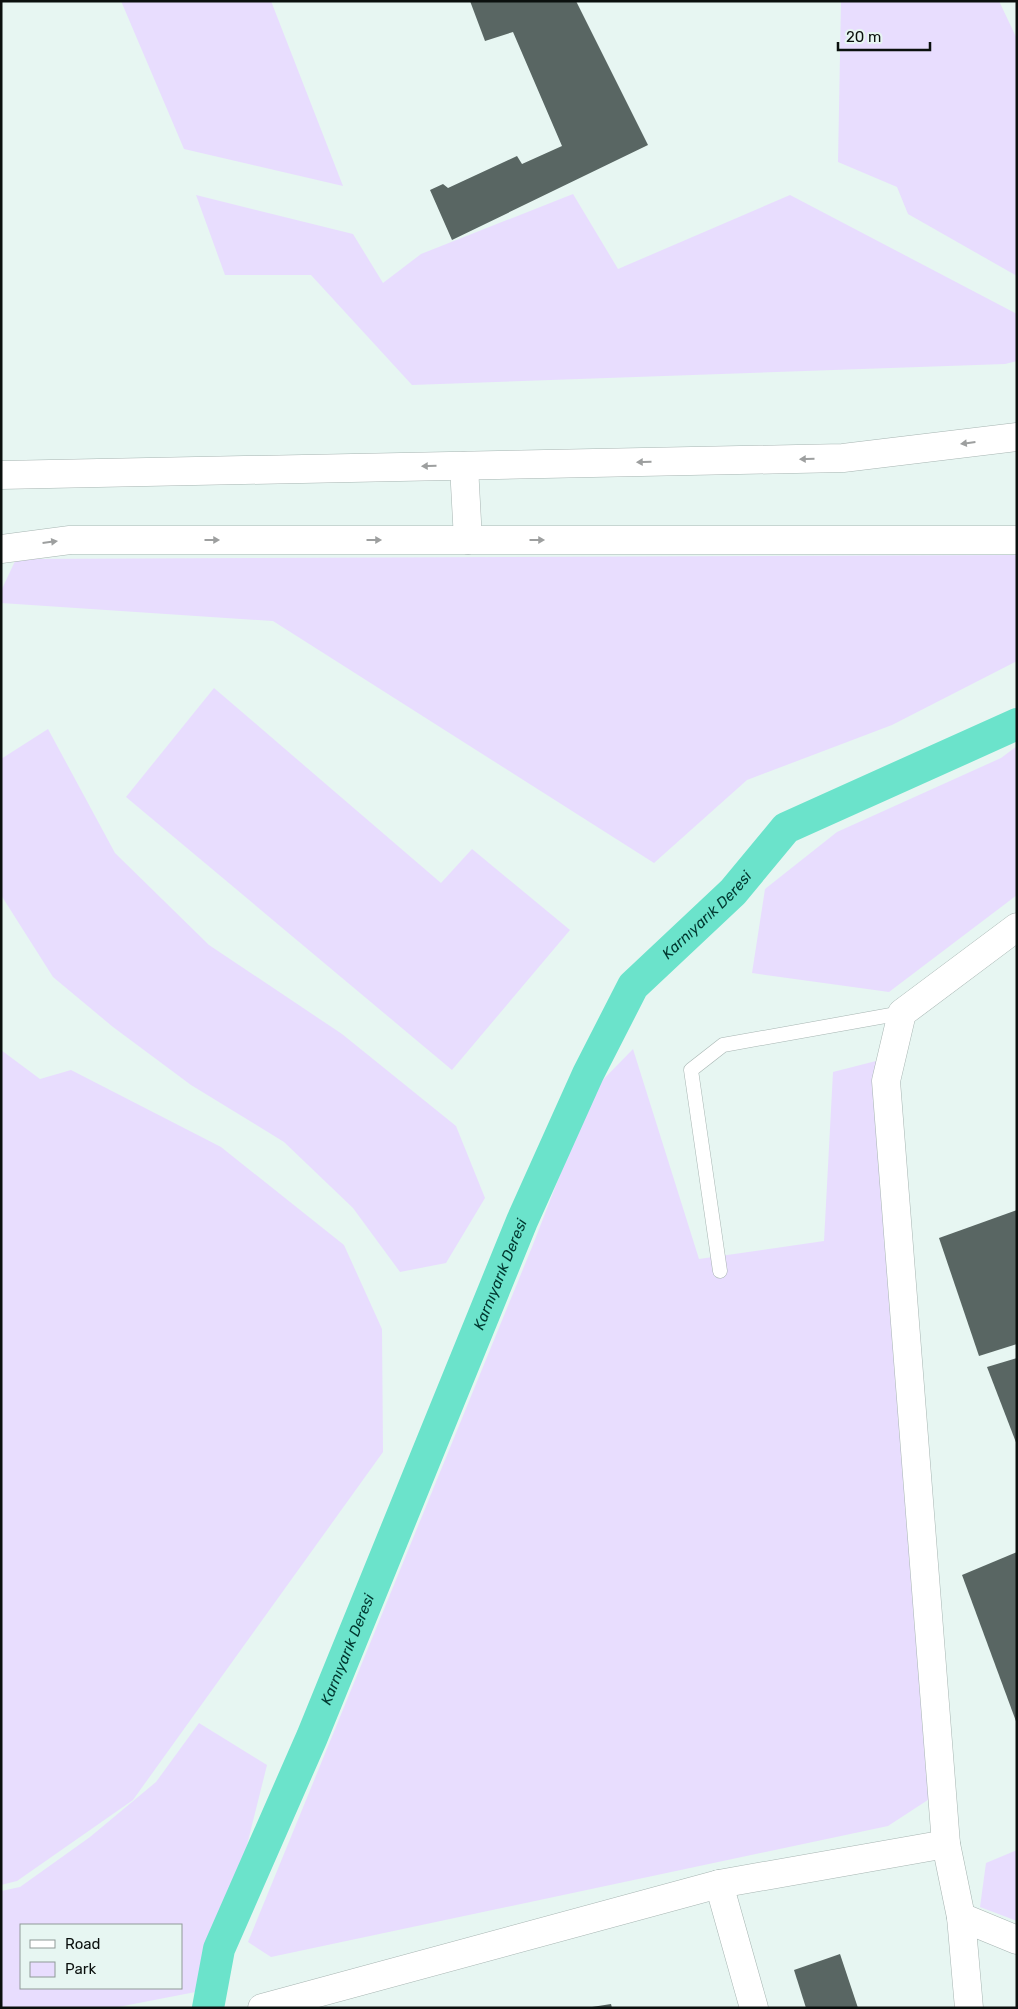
<svg xmlns="http://www.w3.org/2000/svg" width="1018" height="2009" viewBox="0 0 1018 2009" font-family="Rubik,sans-serif">
<rect width="100%" height="100%" fill="#e7f6f2"/>
<g fill="#e8ddfe" fill-rule="evenodd">
<path d="M121,1h150l72,185 -159,-37z"/>
<path d="M841,1h158l18,38v237l-109,-62 -11,-27 -59,-25z"/>
<path d="M573,194l45,75 172,-74 227,119v47l-12,3 -593,21 -101,-110h-86l-29,-80 157,39 30,49 38,-29z"/>
<path d="M1017,555v106l-125,64 -145,55 -93,83 -381,-242 -272,-18v-12l15,-32z"/>
<path d="M214,688l227,195 31,-34 98,81 -118,140 -326,-273z"/>
<path d="M48,729l67,124 94,92 133,89 114,92 29,72 -39,65 -46,9 -47,-64 -69,-66 -93,-57 -78,-58 -60,-50 -52,-82v-136z"/>
<path d="M1017,746v149l-128,97 -137,-19 13,-84 72,-57 164,-74z"/>
<path d="M633,1049l66,210 125,-18 9,-169 43,-11 61,733 -49,32 -617,131 -23,-15 284,-695 61,-157z"/>
<path d="M1,1050l39,29 31,-9 150,77 123,98 38,84 1,123 -250,348 -116,81 -16,4z"/>
<path d="M199,1723l68,42 -56,224 -98,19h-112v-117l19,-4 70,-50 66,-55zM21,1925h160v63h-160z"/>
<path d="M1017,1850v71l-37,-14 6,-44z"/>
</g>
<g fill="none" stroke-linecap="round" stroke-linejoin="round">
<path stroke="#6be3cb" stroke-width="32" id="s1" d="M208,2008l11,-59 93,-212 210,-516 66,-147 45,-88 100,-94 53,-64 231,-104"/>
</g>
<g fill="#596663">
<path d="M470,1h106l72,144 -196,95 -22,-50 13,-6 5,4 69,-32 5,8 40,-18 -49,-114 -28,9z"/>
<path d="M1017,1210v134l-38,12 -40,-118z"/>
<path d="M1017,1358v87l-30,-78z"/>
<path d="M1017,1552v172l-55,-149z"/>
<path d="M840,1954l18,54h-52l-12,-38z"/>
<path d="M611,2004l1,4h-20v-1z"/>
</g>
<g fill="none" stroke-linecap="round" stroke-linejoin="round">
<g stroke="#a7b5b2" stroke-width="15">
<path id="lane" d="M720,1271l-29,-201 32,-25 179,-32"/>
</g>
<g stroke="#a7b5b2" stroke-width="29">
<g id="street">
<path d="M464,466l4,74"/>
<path d="M1,475l842,-17 174,-21"/>
<path d="M1,549l69,-9h947"/>
<path d="M719,1884l35,124"/>
<path d="M961,1917l56,23"/>
<path d="M262,2008l457,-124 227,-40"/>
<path d="M969,2008l-8,-91 -15,-73 -60,-763 16,-68 115,-86"/>
</g>
</g>
<use href="#lane" stroke="#fff" stroke-width="14"/>
<use href="#street" stroke="#fff" stroke-width="28"/>
</g>
<defs><path id="oneway-solid" d="M-6-.8H1V-3.2L6.5 0L1 3.2V.8H-6Z" transform="scale(1.25)"/></defs>
<g fill="#9d9f9f">
<use href="#oneway-solid" transform="translate(968 443) rotate(173)"/>
<use href="#oneway-solid" transform="translate(807 459) rotate(179)"/>
<use href="#oneway-solid" transform="translate(644 462) rotate(179)"/>
<use href="#oneway-solid" transform="translate(429 466) rotate(179)"/>
<use href="#oneway-solid" transform="translate(212 540)"/>
<use href="#oneway-solid" transform="translate(374 540)"/>
<use href="#oneway-solid" transform="translate(537 540)"/>
<use href="#oneway-solid" transform="translate(50 542) rotate(-7)"/>
</g>
<g text-anchor="middle" stroke-width="4.5" stroke-linejoin="round" paint-order="stroke">
<g font-size="15" font-style="italic" fill="#003830" stroke="#e7f6f2">
<text dy="5" stroke="none"><textPath href="#s1" startOffset="1211">Karnıyarık Deresi</textPath></text>
<text dy="5" stroke="none"><textPath href="#s1" startOffset="791">Karnıyarık Deresi</textPath></text>
<text dy="5" stroke="none"><textPath href="#s1" startOffset="386">Karnıyarık Deresi</textPath></text>
</g>
</g>
<rect width="1018" height="2009" fill="none" stroke="#0b100e" stroke-width="5"/>
<rect x="20" y="1924" width="162" height="65" fill="#e7f6f2" stroke="#8f9a97"/>
<rect x="30" y="1940" width="25" height="8" fill="#ffffff" stroke="#8f9a97"/>
<text x="65" y="1949" font-size="15" fill="#0b100e">Road</text>
<rect x="30" y="1962" width="25" height="15" fill="#e8ddfe" stroke="#8f9a97"/>
<text x="65" y="1974" font-size="15" fill="#0b100e">Park</text>
<path d="M838 42v8h92v-8" fill="none" stroke="#0b100e" stroke-width="2.5"/>
<text x="846" y="42" font-size="15" fill="#0b100e" stroke="#e7f6f2" stroke-width="4" paint-order="stroke">20 m</text>
</svg>
